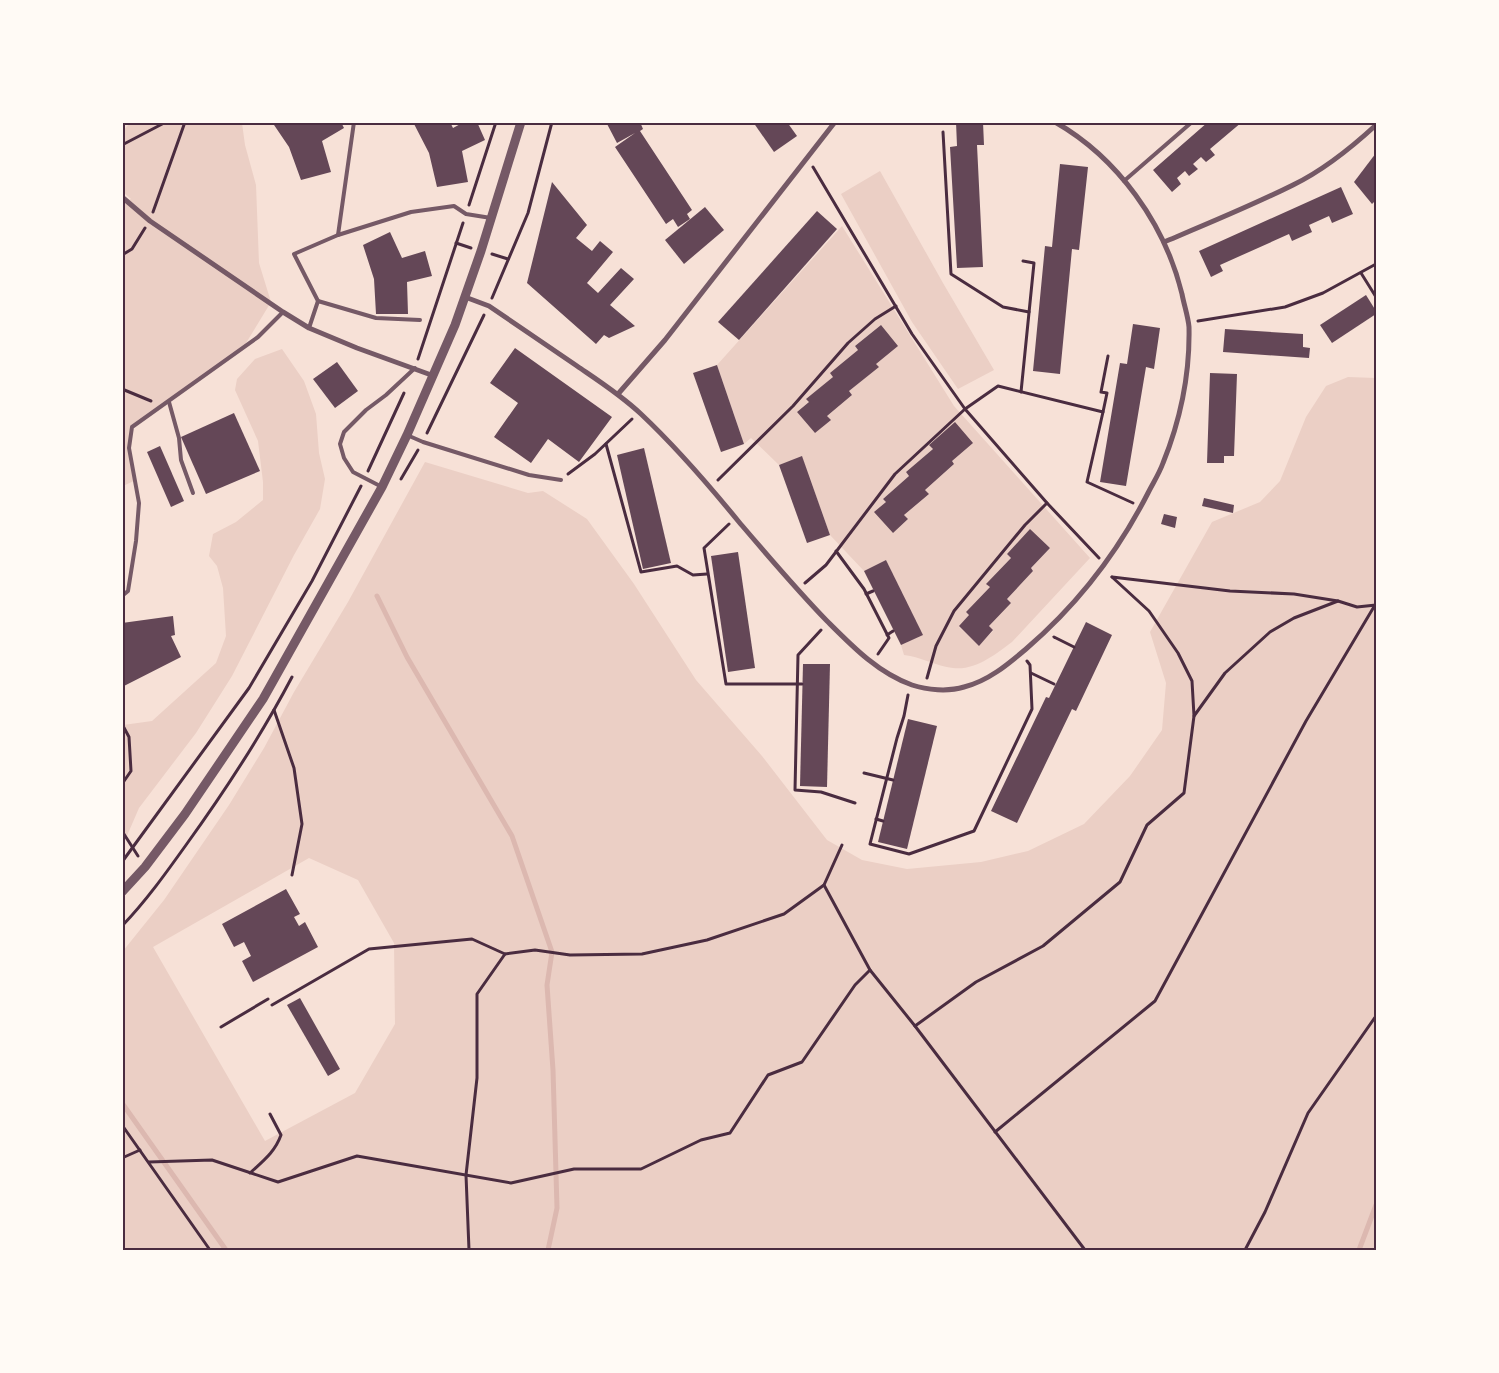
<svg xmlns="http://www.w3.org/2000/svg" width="1499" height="1373" viewBox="0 0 1499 1373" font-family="'Exo 2',sans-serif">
<rect width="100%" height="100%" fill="#f7e1d7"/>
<g fill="#ebcfc5" fill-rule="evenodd">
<path d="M130,123h112l3,22 11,40 3,78 12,39 -28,46 -111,79 -3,21 7,32 -13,6 -1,-283 9,-4 -9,-8 1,-60z"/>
<path d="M880,171l63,112 51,87 -36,19 -46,-67 -71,-128z"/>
<path d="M842,226l112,180 136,152 -78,84c-16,12 -37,29 -59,26 -17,-2 -32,-11 -49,-13l-3,-10 21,-10 -36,-75 -22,11 -34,-36 -28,-78 -23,8 -28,-27 -7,6 -27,-79zM881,325l-5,39 2,3 -29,24 3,4 -25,21 3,4 -15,13 -18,-21 12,-10 -2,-3 26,-22 25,-27 -3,-4zM955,423l-3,38 2,3 -29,26 4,4 -25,21 4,4 -15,14 -18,-21 11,-10 -3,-3 26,-23 -3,-4 27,-23 -3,-5zM1030,530l20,18 -19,20 2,3 -26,28 4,4 -22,23 4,5 -14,14 -20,-18 10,-12 -3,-3 24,-25 -3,-4 24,-25 -4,-4z"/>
<path d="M282,349l22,32 12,33 3,39 6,26 -5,30 -26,46 -62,121 -36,57 -57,75 -16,37v-120l29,-4 64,-58 10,-27 -3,-48 -6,-22 -8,-10 4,-22 23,-12 27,-22v-18l-5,-41 -23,-51 2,-11 18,-20z"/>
<path d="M1348,377l28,1v872h-1253v-299l41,-51 65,-95 35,-57 30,-56 54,-90 77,-140 103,31 15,-2 44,28 47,65 62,96 66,76 65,84 35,20 45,9 74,-7 47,-11 56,-27 46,-48 32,-46 4,-47 -16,-51 62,-110 48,-20 20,-21 26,-64 20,-31zM309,858l49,22 36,63 1,81 -40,69 -90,48 -112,-194z"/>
</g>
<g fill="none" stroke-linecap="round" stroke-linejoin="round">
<g stroke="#dcb8b0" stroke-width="5">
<path d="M377,596l30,61 105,179 40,116 -5,33 6,85 4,138 -9,42"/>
<path d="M122,1103l104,147"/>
<path d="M1359,1250l17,-45"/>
</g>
</g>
<g fill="#644757">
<path d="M272,122h69l3,6 -22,13 9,31 -30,8 -12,-33z"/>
<path d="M413,122h37l3,6 11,-6h13l8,18 -23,11 6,31 -31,5 -8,-34z"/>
<path d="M606,122h34l3,7 -3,2 52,79 -5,4 3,5 -12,8 -5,-8 -7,5 -51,-77 20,-14 -18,10z"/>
<path d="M753,122h34l10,14 -23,16z"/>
<path d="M956,122h27l1,23h-7l6,122 -26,1 -7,-121 7,-1z"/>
<path d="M1208,122h34l-32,27 5,6 -9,7 -5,-5 -8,7 5,5 -9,7 -4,-5 -8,7 4,6 -9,8 -19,-22z"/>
<path d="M1376,153v47l-4,4 -18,-22z"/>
<path d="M1060,164l28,3 -9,83 -7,-1 -12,125 -27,-3 12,-125 7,1z"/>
<path d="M552,182l35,43 -11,13 16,13 8,-10 13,11 -26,31 11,10 23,-25 13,11 -24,26 25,21 -26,12 -5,-3 -8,9 -69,-61z"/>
<path d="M1341,187l12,27 -21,9 -3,-7 -20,9 3,7 -20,9 -3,-7 -69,31 3,6 -12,6 -12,-26z"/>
<path d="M705,207l19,23 -40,34 -19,-24z"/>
<path d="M817,211l20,18 -98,111 -21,-18z"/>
<path d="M390,232l12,26 23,-7 7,25 -25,6 1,32h-32l-2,-35 -11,-34z"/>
<path d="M1366,295l10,16v3l-44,29 -12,-18z"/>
<path d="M1133,324l27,4 -6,41 -8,-2 -20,119 -26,-4 20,-119 7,1z"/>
<path d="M881,325l17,21 -22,18 3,3 -30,24 3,4 -25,21 4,4 -16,13 -18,-21 12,-10 -3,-3 27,-22 -3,-4 28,-23 -3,-4z"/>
<path d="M1225,329l78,5v13l7,1 -1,10 -86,-6z"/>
<path d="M515,348l97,69 -33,45 -31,-23 -17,24 -37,-26 24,-34 -28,-20z"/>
<path d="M337,362l21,29 -23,17 -22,-29z"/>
<path d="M717,365l27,79 -23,8 -28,-79z"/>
<path d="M1210,373l27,1 -3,82h-10v7h-17z"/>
<path d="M234,413l26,58 -54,23 -25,-57z"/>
<path d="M955,422l18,21 -21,18 2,3 -29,26 4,4 -25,21 4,4 -15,14 -19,-21 12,-10 -3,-3 26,-23 -3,-4 27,-23 -4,-4z"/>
<path d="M160,446l24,55 -13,6 -24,-55z"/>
<path d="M644,448l27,115 -28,6 -26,-114z"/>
<path d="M802,456l28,79 -23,8 -28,-78z"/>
<path d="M1204,498l30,7 -1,8 -31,-7z"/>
<path d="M1164,514l13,3 -2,11 -14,-4z"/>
<path d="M1030,529l20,19 -19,20 2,3 -26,28 4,4 -22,23 4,4 -14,16 -20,-20 10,-11 -3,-3 24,-25 -4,-3 25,-26 -4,-4z"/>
<path d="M738,552l17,116 -27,4 -17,-116z"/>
<path d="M886,560l37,75 -22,10 -37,-74z"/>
<path d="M173,616l2,19 -4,1 10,21 -59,30v-64z"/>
<path d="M1086,622l26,13 -36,76 -4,-2 -55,114 -26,-12 55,-114 3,1z"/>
<path d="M803,664h27l-3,123 -27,-1z"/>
<path d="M908,719l29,7 -30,123 -29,-7z"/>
<path d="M286,889l14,25 -6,3 5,9 6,-4 13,25 -65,35 -11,-21 9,-5 -7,-14 -10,5 -12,-23z"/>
<path d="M300,998l40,71 -12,7 -41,-71z"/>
</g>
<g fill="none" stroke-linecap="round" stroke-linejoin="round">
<g stroke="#4a2c40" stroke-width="3">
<path d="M943,132l8,142 52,33 26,5"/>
<path d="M122,145l44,-23"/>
<path d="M813,167l99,167 53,75 82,94 52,55"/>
<path d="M469,205l27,-83"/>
<path d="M153,212l32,-90"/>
<path d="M456,243l15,5"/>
<path d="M492,254l16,5"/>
<path d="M122,255l10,-6 13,-21"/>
<path d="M1361,273l15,24"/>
<path d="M492,298l36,-85 24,-91"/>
<path d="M1198,321l87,-14 38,-14 53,-29"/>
<path d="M418,359l45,-136"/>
<path d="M122,389l29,12"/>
<path d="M1021,392l13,-129 -11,-2"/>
<path d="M1103,412l-16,70 46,21"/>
<path d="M427,433l57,-118"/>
<path d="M606,444l35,128 36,-6 16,9 14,-1"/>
<path d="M368,471l36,-78"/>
<path d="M568,474l27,-20 37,-35"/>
<path d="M401,479l17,-29"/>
<path d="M718,480l75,-74 55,-63 27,-24 21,-13"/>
<path d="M729,524l-25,24 22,136h76"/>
<path d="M836,551l28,38 25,49 -11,16"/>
<path d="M1112,577l37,34 29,42 14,28 2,35 31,-43 45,-41 24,-14 44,-17"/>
<path d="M1112,577l118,14 64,3 44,7 19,6 19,-2"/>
<path d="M805,583l21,-18 69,-91 70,-65 33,-23 105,26 4,-19 -6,-1 7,-36"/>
<path d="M866,594l7,-3"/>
<path d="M821,630l-23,25 -3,135 26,2 34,11"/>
<path d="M887,635l6,-4"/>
<path d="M1054,637l20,10"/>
<path d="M1031,673l23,11"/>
<path d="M927,678l9,-32 18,-35 71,-86 22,-22"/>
<path d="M908,695l-4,21 -7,22 -27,106 39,10 65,-23 58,-122 -2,-44 -3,-4"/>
<path d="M274,710l20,58 8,56 -10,51"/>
<path d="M122,724l7,13 2,34 -9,13"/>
<path d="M864,773l29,7"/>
<path d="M876,819l7,2"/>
<path d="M122,831l16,25"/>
<path d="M842,845l-18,40 46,85 45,56 170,224"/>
<path d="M122,862l127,-174 63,-107 49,-95"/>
<path d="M122,926c24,-25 44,-53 64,-81 39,-54 75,-109 106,-168"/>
<path d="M272,1005l97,-56 103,-10 33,15 30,-4 35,5 72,-1 65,-14 77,-26 40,-29"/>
<path d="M915,1026l61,-44 67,-36 77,-64 27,-57 37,-32 10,-77"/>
<path d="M221,1027l47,-28"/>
<path d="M122,1125l88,125"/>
<path d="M995,1132l160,-131 151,-280 69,-116 1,1"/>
<path d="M122,1158l18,-8"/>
<path d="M149,1162l63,-2 66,22 79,-26 154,27 63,-14h67l60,-29 29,-7 38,-58 34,-13 53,-77 15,-15"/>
<path d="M250,1173c13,-12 25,-21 31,-38l-11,-21"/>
<path d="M469,1250l-3,-75 11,-97v-84l28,-40"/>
<path d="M1245,1250l20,-38 43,-99 68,-97"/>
</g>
<g stroke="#755966" stroke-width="4">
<path d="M1124,181l68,-59"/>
<path d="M338,235l16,-113"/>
<path d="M318,301l-24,-47 44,-19 73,-23 43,-6 12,8 25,4"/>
<path d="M309,328l9,-27 58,17 44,2"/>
<path d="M169,402l10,36 2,22 12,33"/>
<path d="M407,435l16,7 106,33 32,5"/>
<path d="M382,487l-29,-15 -9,-14 -4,-14 4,-12 22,-22 20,-15 29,-27"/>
<path d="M122,596l6,-5 8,-50 3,-38 -10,-55 3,-21 126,-90 25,-25"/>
</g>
<g stroke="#755966" stroke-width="5">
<path d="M122,197l28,24 133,91 26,16 48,20 77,28"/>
<path d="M1164,242c43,-18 87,-36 129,-57 31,-15 58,-37 83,-60"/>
<path d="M465,297l24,9c29,20 59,40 88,60 22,15 44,29 64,48 35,33 67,70 98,108 29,34 57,67 88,99 25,25 51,52 85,64 15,5 36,7 52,2 24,-6 43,-22 62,-38 50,-43 92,-97 122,-156 5,-10 11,-19 15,-30 17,-42 27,-90 26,-136 -1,-11 -5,-22 -7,-33 -17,-70 -64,-136 -127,-172"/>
<path d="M618,394l47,-54 170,-218"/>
</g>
<path stroke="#755966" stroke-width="9" d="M122,892l23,-25 40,-53 78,-115 119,-212 25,-52 48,-110 26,-74 40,-129"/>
</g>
<rect width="1499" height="1373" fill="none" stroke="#fffaf5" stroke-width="248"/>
<rect x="124" y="124" width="1251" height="1125" fill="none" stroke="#4a2c40" stroke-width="2"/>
</svg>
